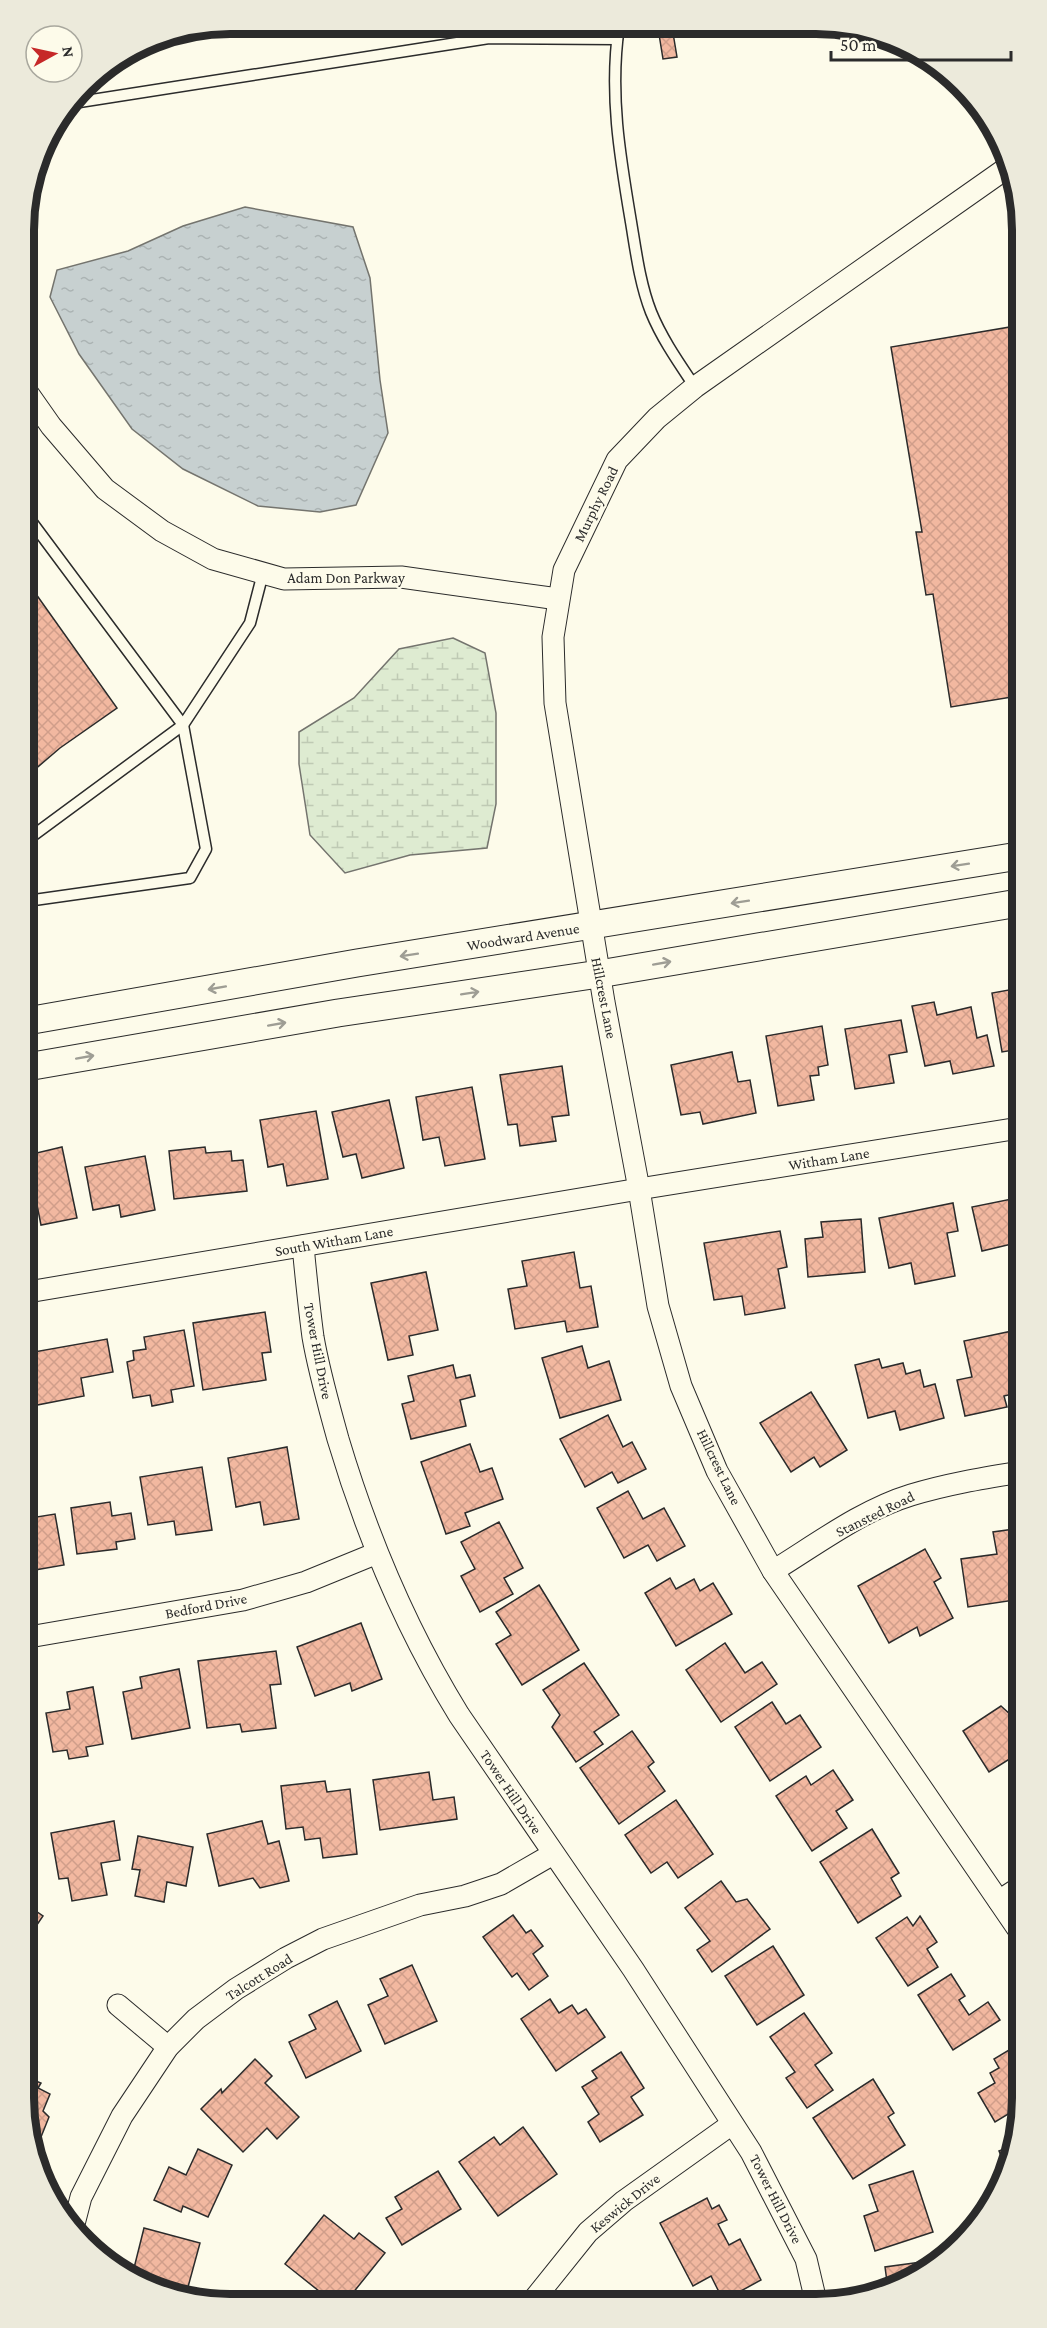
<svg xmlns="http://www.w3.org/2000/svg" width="1047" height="2328" viewBox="0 0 1047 2328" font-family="'Crimson Pro',serif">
<defs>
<pattern id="wetland-marsh" width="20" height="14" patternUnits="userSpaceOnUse" patternTransform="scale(1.5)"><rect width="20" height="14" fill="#deebd1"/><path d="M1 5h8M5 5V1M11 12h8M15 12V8" fill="none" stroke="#bfcab4"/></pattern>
<pattern id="water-ripples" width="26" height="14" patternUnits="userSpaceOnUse" patternTransform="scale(1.5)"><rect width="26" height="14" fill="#c7d0d0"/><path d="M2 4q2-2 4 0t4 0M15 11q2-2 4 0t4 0" fill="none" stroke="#abb3b3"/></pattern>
<pattern id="building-cross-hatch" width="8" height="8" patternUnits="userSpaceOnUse" patternTransform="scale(1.5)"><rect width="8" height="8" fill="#f2b8a0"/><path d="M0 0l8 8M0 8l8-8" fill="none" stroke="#d09e8a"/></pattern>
</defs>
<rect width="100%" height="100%" fill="#fdfbea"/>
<path fill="url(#wetland-marsh)" stroke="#74746e" stroke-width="1.5" d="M453,638l32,15 11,60v91l-9,44 -77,7 -65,18 -35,-38 -11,-71v-32l55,-34 45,-49z"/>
<path fill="url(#water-ripples)" stroke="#74746e" stroke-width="1.5" d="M245,207l108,20 17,51 10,102 8,53 -32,72 -36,7 -62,-6 -75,-37 -51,-40 -53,-75 -29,-57 7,-27 71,-19 55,-25z"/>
<g fill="url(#building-cross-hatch)" stroke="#2b2b2b" stroke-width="1.5">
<path d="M672,27l5,30 -14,2 -5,-31z"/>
<path d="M1016,326l2,370 -67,11 -18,-113 -7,1 -10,-63h6l-31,-185z"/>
<path d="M26,580l91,128 -57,40 -34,29z"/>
<path d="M1014,989l2,12 3,-1v49l-17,3 -10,-59z"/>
<path d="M934,1002l3,13 34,-8 6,31 10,-3 7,31 -41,8 -3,-13 -25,5 -13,-60z"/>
<path d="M901,1020l6,32 -18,3 5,28 -39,6 -10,-60z"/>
<path d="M822,1026l6,39 -10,2 1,8 -9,1 4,24 -36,6 -12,-70z"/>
<path d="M732,1052l6,30 12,-2 6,33 -53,11 -3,-12 -19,3 -10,-50z"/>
<path d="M562,1066l7,49 -17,2 4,24 -36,5 -3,-22 -9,1 -8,-50z"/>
<path d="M472,1087l13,72 -40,7 -6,-29 -16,3 -7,-43z"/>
<path d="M389,1100l15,68 -42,10 -6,-24 -13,3 -11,-45z"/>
<path d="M316,1111l12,68 -41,7 -4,-22 -15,3 -8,-47z"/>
<path d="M62,1147l15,71 -36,7 -4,-20 -9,2v-52z"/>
<path d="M205,1147l1,6 25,-2 1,10 11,-1 4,31 -73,8 -5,-48z"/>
<path d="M145,1156l10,54 -34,7 -2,-12 -26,5 -8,-43z"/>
<path d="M1019,1186l1,56 -38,9 -10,-44 40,-8 -3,-11z"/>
<path d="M953,1203l5,28 -11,2 8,43 -40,8 -4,-21 -22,5 -10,-50z"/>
<path d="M861,1219l4,53 -57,5 -3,-38 18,-2 -2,-15z"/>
<path d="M780,1231l7,36 -9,2 7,39 -40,7 -3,-19 -28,4 -10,-57z"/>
<path d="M574,1252l6,36 11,-2 7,41 -31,5 -2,-11 -50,8 -7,-40 19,-3 -5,-25z"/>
<path d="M426,1272l12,58 -29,6 4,19 -25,5 -17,-77z"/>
<path d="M265,1312l6,40 -9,1 4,27 -63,10 -10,-67z"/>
<path d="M184,1330l10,56 -23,4 2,12 -21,4 -2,-11 -17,3 -6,-36 7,-2 -1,-9 13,-2 -2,-12z"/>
<path d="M1017,1330l3,14v48l-16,4 3,11 -42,9 -8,-36 15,-3 -8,-36z"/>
<path d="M107,1339l6,33 -32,6 3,18 -47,9 -9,-52z"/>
<path d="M582,1346l6,22 21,-7 12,39 -61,18 -18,-60z"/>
<path d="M879,1359l3,9 21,-5 3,11 14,-4 4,17 11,-3 9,34 -44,12 -5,-19 -27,7 -13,-53z"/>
<path d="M453,1365l3,13 14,-3 5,21 -15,4 6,26 -55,13 -9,-35 12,-3 -6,-25z"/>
<path d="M811,1392l36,58 -27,17 -6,-10 -23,15 -31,-49z"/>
<path d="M608,1415l15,32 9,-5 14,27 -28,14 -6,-11 -27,15 -25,-48z"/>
<path d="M470,1444l10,28 12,-4 11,31 -38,14 5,13 -24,8 -25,-72z"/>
<path d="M287,1447l12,72 -35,6 -4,-23 -24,5 -8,-49z"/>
<path d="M202,1467l10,63 -36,5 -2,-14 -26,4 -8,-48z"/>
<path d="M628,1491l15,28 21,-11 21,38 -28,15 -9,-16 -24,13 -27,-50z"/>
<path d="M34,1500l3,17 18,-3 9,51 -35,6v-70z"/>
<path d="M110,1502l2,14 19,-3 4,26 -19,3 1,7 -40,5 -6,-46z"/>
<path d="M499,1522l24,46 -19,10 9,16 -33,18 -19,-36 14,-7 -14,-27z"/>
<path d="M1021,1528v71l-53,8 -7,-48 36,-5 -4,-22z"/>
<path d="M925,1549l16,29 -7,4 19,36 -33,18 -3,-9 -28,16 -31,-57z"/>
<path d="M670,1578l6,11 18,-10 6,12 13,-8 19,31 -56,32 -31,-53z"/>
<path d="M539,1585l40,65 -57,35 -26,-41 15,-9 -15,-23z"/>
<path d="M361,1623l21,56 -30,12 -2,-8 -35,13 -18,-49z"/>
<path d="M725,1643l20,30 17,-11 15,22 -56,38 -35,-52z"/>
<path d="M276,1651l5,33 -11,1 6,43 -34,4 -2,-8 -33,4 -9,-67z"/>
<path d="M584,1663l35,52 -25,17 9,12 -27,18 -24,-35 8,-12 -17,-25z"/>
<path d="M179,1669l11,59 -58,11 -9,-47 19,-4 -2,-11z"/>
<path d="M93,1687l10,57 -17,3 2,9 -19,3 -2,-9 -14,2 -7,-39 24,-4 -3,-17z"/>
<path d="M772,1702l14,22 14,-9 21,32 -51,34 -35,-54z"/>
<path d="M1001,1706l10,9 10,-7v55l-4,3 -6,-8 -22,14 -26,-41z"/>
<path d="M632,1731l22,31 -6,5 17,24 -46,33 -39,-56z"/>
<path d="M833,1770l20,30 -17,11 11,17 -35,23 -36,-55 30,-20 5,9z"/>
<path d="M429,1772l4,28 21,-3 3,22 -77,11 -7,-50z"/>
<path d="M325,1781l2,11 23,-3 7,65 -34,4 -3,-20 -15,2 -2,-13 -17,2 -5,-43z"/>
<path d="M676,1800l37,54 -35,24 -11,-16 -16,11 -26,-38z"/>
<path d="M114,1821l6,39 -19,3 6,32 -35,6 -4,-23 -9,1 -8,-46z"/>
<path d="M262,1821l6,23 11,-3 10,40 -29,7 -7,-10 -34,8 -12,-52z"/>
<path d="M872,1829l27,44 -8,5 10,18 -43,27 -38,-61z"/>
<path d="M138,1836l55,11 -7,39 -19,-4 -3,20 -29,-6 5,-26 -8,-1z"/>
<path d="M721,1881l15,21 11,-3 23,30 -58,43 -15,-22 13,-9 -25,-33z"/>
<path d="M30,1907l13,9 -13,19z"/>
<path d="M513,1915l13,18 5,-3 12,16 -10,8 15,22 -19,14 -12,-17 -5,4 -29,-40z"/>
<path d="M920,1916l17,26 -10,7 11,18 -30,19 -32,-48 31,-21 6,9z"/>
<path d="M773,1946l31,49 -47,30 -32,-49z"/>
<path d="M412,1965l25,56 -52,23 -17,-39 20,-9 -8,-17z"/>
<path d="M951,1974l14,22 -6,4 10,15 19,-13 12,18 -47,30 -35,-55z"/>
<path d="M550,1999l9,14 13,-8 6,9 8,-5 19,28 -49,34 -35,-52z"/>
<path d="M337,2001l24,50 -55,27 -17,-36 27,-13 -7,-14z"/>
<path d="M804,2013l28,40 -17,12 18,25 -26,18 -21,-30 9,-6 -25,-35z"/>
<path d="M1019,2044l3,5 1,62 -3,-4 -25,15 -17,-29 17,-10 -5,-10 9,-5 -5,-9z"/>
<path d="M621,2052l23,36 -13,9 12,18 -43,27 -12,-20 11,-8 -17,-27 15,-9 -5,-7z"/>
<path d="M255,2059l17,17 -7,7 34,34 -22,22 -10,-11 -24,24 -42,-43 20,-20 1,4z"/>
<path d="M31,2079l10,4 -3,5 12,6 -7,17 6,6 -16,40 -2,-5z"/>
<path d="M873,2079l21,34 -6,4 17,28 -52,34 -40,-61z"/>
<path d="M523,2127l34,47 -59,42 -39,-54 35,-25 6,8z"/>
<path d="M1015,2145l-7,28 -9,-22z"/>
<path d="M198,2149l34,16 -24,52 -25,-11 -2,6 -27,-12 15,-33 17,8z"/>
<path d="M438,2171l23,38 -59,36 -16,-27 16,-9 -7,-12z"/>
<path d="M913,2171l20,61 -58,19 -11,-35 14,-5 -9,-26z"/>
<path d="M707,2198l5,11 7,-4 8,15 -9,4 11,21 11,-6 21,41 -33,18h-6l-11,-22 -18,10 -33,-63z"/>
<path d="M324,2215l30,24 5,-6 26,20 -37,46h-19l-44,-35z"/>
<path d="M144,2228l56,15 -15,55 -52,-26z"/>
<path d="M943,2259l-12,10 -43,20 -3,-22z"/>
</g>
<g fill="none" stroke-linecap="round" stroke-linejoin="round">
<g stroke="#2b2b2b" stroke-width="13">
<g id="service">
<path d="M619,26c-10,67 1,131 12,196 5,30 9,62 20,90 11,27 28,51 44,75"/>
<path d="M73,103l416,-65 128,1"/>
<path d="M25,513l158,212 23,124 -16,29 -163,23"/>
<path d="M27,840l156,-115 67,-102 13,-50"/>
</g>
</g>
<g stroke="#2b2b2b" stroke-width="23">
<g id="minor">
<path d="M1011,165l-316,222 -38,31 -40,42 -53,110 -11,67 2,66 49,299 35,187 19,117 23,80 36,85 56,100 249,364"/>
<path d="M25,389l26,37 54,63 57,42 51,28 71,20 117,-2 157,22"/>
<path d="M303,1246c3,31 6,61 10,91 6,35 16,69 25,102 29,97 68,190 121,276l174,254 118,183 55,107 9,38"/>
<path d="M28,1292l611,-103 380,-61"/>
<path d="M773,1571c44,-27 89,-61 138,-76 36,-11 73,-17 109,-23"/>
<path d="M29,1637l214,-37 63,-18 71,-29"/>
<path d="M999,1901l23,-15"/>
<path d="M118,2005l50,42"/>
<path d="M73,2228l8,-31 41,-81 46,-69 28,-28 40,-30 50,-31 37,-19 97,-34 45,-9 36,-12 52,-30"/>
<path d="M535,2298l53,-66 36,-31 108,-77"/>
</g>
</g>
<g stroke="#2b2b2b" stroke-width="29">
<g id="tertiary">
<path d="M27,1021l330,-58 661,-107"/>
<path d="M27,1067l311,-54 261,-39 419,-71"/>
</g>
</g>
<use href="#service" stroke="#fdfbea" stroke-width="10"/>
<use href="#minor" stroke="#fdfbea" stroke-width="21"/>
<use href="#tertiary" stroke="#fdfbea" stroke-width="27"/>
</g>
<defs><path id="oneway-shaft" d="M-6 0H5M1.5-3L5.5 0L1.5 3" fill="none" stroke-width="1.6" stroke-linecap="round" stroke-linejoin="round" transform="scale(1.5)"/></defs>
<g stroke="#9e9d94">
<use href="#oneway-shaft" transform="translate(960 865) rotate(171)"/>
<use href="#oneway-shaft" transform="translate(740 902) rotate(171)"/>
<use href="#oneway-shaft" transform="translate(409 955) rotate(171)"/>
<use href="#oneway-shaft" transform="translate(662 963) rotate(-10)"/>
<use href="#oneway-shaft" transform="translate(217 988) rotate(170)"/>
<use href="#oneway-shaft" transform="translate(470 993) rotate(-9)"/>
<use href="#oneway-shaft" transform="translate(277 1024) rotate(-10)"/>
<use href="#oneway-shaft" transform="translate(85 1057) rotate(-10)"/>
</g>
<g text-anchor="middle" stroke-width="4.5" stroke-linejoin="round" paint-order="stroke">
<g font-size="15" fill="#2b2b2b" stroke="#fdfbea">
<text transform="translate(596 504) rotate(-64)" y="5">Murphy Road</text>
<text x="346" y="583">Adam Don Parkway</text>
<text transform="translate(523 937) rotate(-9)" y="5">Woodward Avenue</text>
<text transform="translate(604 998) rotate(79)" y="5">Hillcrest Lane</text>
<text transform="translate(829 1159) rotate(-9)" y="5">Witham Lane</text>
<text transform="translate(334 1241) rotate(-10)" y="5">South Witham Lane</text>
<text transform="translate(318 1351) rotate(79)" y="5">Tower Hill Drive</text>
<text transform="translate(719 1467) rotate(64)" y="5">Hillcrest Lane</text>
<text transform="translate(875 1514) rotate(-26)" y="5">Stansted Road</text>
<text transform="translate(206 1606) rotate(-11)" y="5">Bedford Drive</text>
<text transform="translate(511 1792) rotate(56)" y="5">Tower Hill Drive</text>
<text transform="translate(259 1977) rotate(-32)" y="5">Talcott Road</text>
<text transform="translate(776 2199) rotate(63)" y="5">Tower Hill Drive</text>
<text transform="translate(625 2203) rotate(-39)" y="5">Keswick Drive</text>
</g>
</g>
<path d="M0 0H1047V2328H0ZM230 34H816A196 196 0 0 1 1012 230V2098A196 196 0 0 1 816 2294H230A196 196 0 0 1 34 2098V230A196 196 0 0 1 230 34Z" fill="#eceadb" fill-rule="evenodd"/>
<path fill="none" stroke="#2b2b2b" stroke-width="8" d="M230 34H816A196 196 0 0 1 1012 230V2098A196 196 0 0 1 816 2294H230A196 196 0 0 1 34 2098V230A196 196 0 0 1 230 34Z"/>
<g transform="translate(54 54) rotate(82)"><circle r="28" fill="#fdfbea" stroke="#a9a89e" stroke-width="1.5"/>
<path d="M0-4.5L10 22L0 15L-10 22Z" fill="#c62828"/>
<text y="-9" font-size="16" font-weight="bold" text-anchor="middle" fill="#2b2b2b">N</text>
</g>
<path d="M831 51v9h180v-9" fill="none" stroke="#2b2b2b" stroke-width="3"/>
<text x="840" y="51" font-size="18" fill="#2b2b2b" stroke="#fdfbea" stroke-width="4.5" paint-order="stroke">50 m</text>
</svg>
